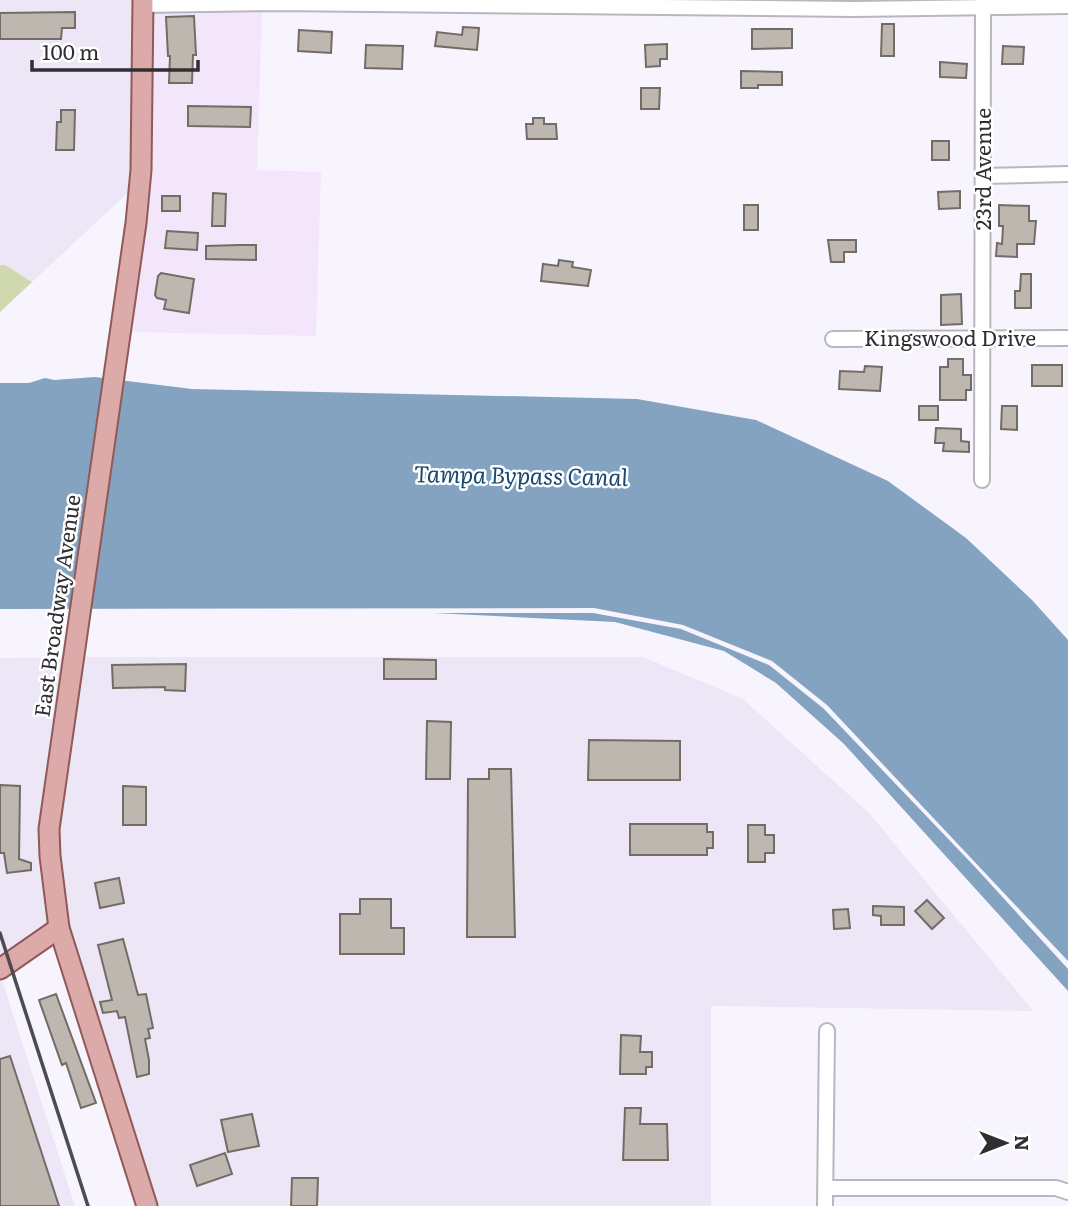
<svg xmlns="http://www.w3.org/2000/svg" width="1068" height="1206" viewBox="0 0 1068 1206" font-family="Literata,serif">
<rect width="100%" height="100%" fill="#f7f4fe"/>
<path fill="#f3e6fb" d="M262,9l-5,161 64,2 -5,164 -188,-4 21,-321z"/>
<g fill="#ece6f7">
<path d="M0,0h136v6h-4l3,135 -2,47 -101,94 -27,-17h-5z"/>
<path d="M67,657l-15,266 -52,38v-303z"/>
<path d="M80,657h563l100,42 127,115 163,197 -322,-5v200h-557l-88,-276 -11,-100z"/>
<path d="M0,977h1l74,229h-75z"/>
</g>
<path fill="#d0d8b0" d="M0,265h5l27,17 -32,30z"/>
<g fill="#84a3c1">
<path d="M95,377l97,12 445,10 119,21 132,61 78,57 66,62 36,40v321l-241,-256 -55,-44 -89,-36 -89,-17 -594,1v-226h29l16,-5 9,2z"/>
<path d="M434,613h159l88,16 88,36 54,43 153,160 92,101v22l-224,-247 -68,-61 -52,-32 -109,-29z"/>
</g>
<g fill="#beb7b0" stroke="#736c66" stroke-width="2">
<path d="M75,12v16h-13l-1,11h-61v-26z"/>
<path d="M194,16l2,39h-3l-1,28h-23l1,-27h-2l-2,-39z"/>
<path d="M882,24h12v32h-13z"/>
<path d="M463,27l16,1 -2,22 -42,-4 2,-14 25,3z"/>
<path d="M752,29h40v19l-40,1z"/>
<path d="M299,30l33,2 -1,21 -33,-2z"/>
<path d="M667,44v15h-7v7l-14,1 -1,-22z"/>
<path d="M366,45l37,1 -1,23 -37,-1z"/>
<path d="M1003,46l21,1 -1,17h-21z"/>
<path d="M940,62l27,2 -1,14 -26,-1z"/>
<path d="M741,71l41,1v13h-24v3h-17z"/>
<path d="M641,88h19l-1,21h-18z"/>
<path d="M188,106l63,1 -1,20 -62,-1z"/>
<path d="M61,110h14l-1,40h-18l1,-28h4z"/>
<path d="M533,118h11v6h12l1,15h-30l-1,-15h7z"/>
<rect x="932" y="141" width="17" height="19"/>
<path d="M960,191v17l-21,1 -1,-17z"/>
<path d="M213,193l13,1 -1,32h-13z"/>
<rect x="162" y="196" width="18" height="15"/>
<rect x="744" y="205" width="14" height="25"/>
<path d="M999,205l30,1v15h7l-2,23h-17v13l-21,-1 1,-13 5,1 1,-18h-4z"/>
<path d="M167,231l31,2 -1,17 -32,-2z"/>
<path d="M828,240h28v12h-12v10h-13z"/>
<path d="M239,245h17v15l-50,-1v-13z"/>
<path d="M559,260l14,2 -1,5 19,3 -3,16 -47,-5 2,-17 15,2z"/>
<path d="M161,273l33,6 -5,34 -25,-4 2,-9 -9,-2 -2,-3 3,-19z"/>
<path d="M1021,274h10v34h-16v-17h5z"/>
<path d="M961,294l1,30 -21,1v-30z"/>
<path d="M948,359h15v16h8v15h-5v10h-26v-33h8z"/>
<rect x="1032" y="365" width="30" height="21"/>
<path d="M865,366l17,1 -2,24 -41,-2 1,-18 24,1z"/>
<rect x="919" y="406" width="19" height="14"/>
<path d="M1002,406h15v24l-16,-1z"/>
<path d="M936,428l25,1v12l8,1v10l-26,-1 1,-8h-9z"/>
<path d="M384,659l52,1v19h-52z"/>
<path d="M186,664l-1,27 -20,-1v-3l-52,1 -1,-23z"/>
<path d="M427,721l24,1 -1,57h-24z"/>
<path d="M589,740l91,1v39h-92z"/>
<path d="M489,769h22l4,168h-48l1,-158h21z"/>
<path d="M0,785l20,1 -1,73 12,4v7l-24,3 -3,-20h-4z"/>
<path d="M123,786l23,1v38h-23z"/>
<path d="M630,824h77v8h6v16h-6v7h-77z"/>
<path d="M748,825h17v10h9v18h-9v9h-17z"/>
<path d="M119,878l5,25 -24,5 -5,-25z"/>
<path d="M360,899h31v29h13v26h-64v-40h20z"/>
<path d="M927,900l17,18 -12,11 -17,-18z"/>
<path d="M873,906l31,1v18h-23v-9l-8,-1z"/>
<path d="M848,909l2,19 -16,1 -1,-19z"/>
<path d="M123,939l15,56 8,-1 7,34 -5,1 2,9 -5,1 4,21v14l-12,3 -12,-60 -6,1 -2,-7 -14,2 -3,-11 12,-2 -14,-55z"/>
<path d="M56,994l40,109 -15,5 -15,-45 -4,2 -23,-65z"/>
<path d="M621,1035l20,1 -1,16h12v15h-6v7h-26z"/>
<path d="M10,1056l49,150h-59v-147z"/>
<path d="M625,1108h16l-1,16h27l1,36h-45z"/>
<path d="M252,1114l7,32 -31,6 -7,-32z"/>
<path d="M225,1153l7,21 -35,12 -7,-21z"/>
<path d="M292,1178h26l-1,28h-26z"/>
</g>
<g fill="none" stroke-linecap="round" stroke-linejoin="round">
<g stroke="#b9b6bf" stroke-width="18">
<g id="minor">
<path d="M143,5l135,-2 576,6 214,-3"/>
<path d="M984,176l84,-2"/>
<path d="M833,339l235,-1"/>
<path d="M982,480l1,-480"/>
<path d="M826,1188h230l12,4"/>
<path d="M825,1206l2,-175"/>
</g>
</g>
<g stroke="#905a59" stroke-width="23">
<g id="major">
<path d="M143,0l-2,170 -5,53 -87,606 1,27 9,72 88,278"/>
<path d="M0,969l59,-41"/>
</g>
</g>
<use href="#minor" stroke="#fff" stroke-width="14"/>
<use href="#major" stroke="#dcaaa9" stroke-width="19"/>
<path stroke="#4c4b4f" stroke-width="3.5" d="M0,933l88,273"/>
</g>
<g text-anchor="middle" stroke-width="5" stroke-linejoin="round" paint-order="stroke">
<g font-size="21" fill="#2f2e31" stroke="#fff">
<text transform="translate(984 169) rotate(-90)" y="7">23rd Avenue</text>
<text x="950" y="346">Kingswood Drive</text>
<text transform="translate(58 606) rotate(-82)" y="7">East Broadway Avenue</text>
</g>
<g font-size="23" font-style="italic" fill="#194870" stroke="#fff">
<text transform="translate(521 476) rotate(1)" y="8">Tampa Bypass Canal</text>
</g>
</g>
<g transform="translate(1005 1143) rotate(90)" stroke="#ffffff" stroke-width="5" paint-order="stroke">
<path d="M0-5L12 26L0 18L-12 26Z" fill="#2f2e31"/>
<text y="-10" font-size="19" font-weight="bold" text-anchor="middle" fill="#2f2e31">N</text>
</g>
<path d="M32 60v10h166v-10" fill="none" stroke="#2f2e31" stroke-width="3.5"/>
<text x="42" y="60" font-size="21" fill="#2f2e31" stroke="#ffffff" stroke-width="5" paint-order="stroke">100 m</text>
</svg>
